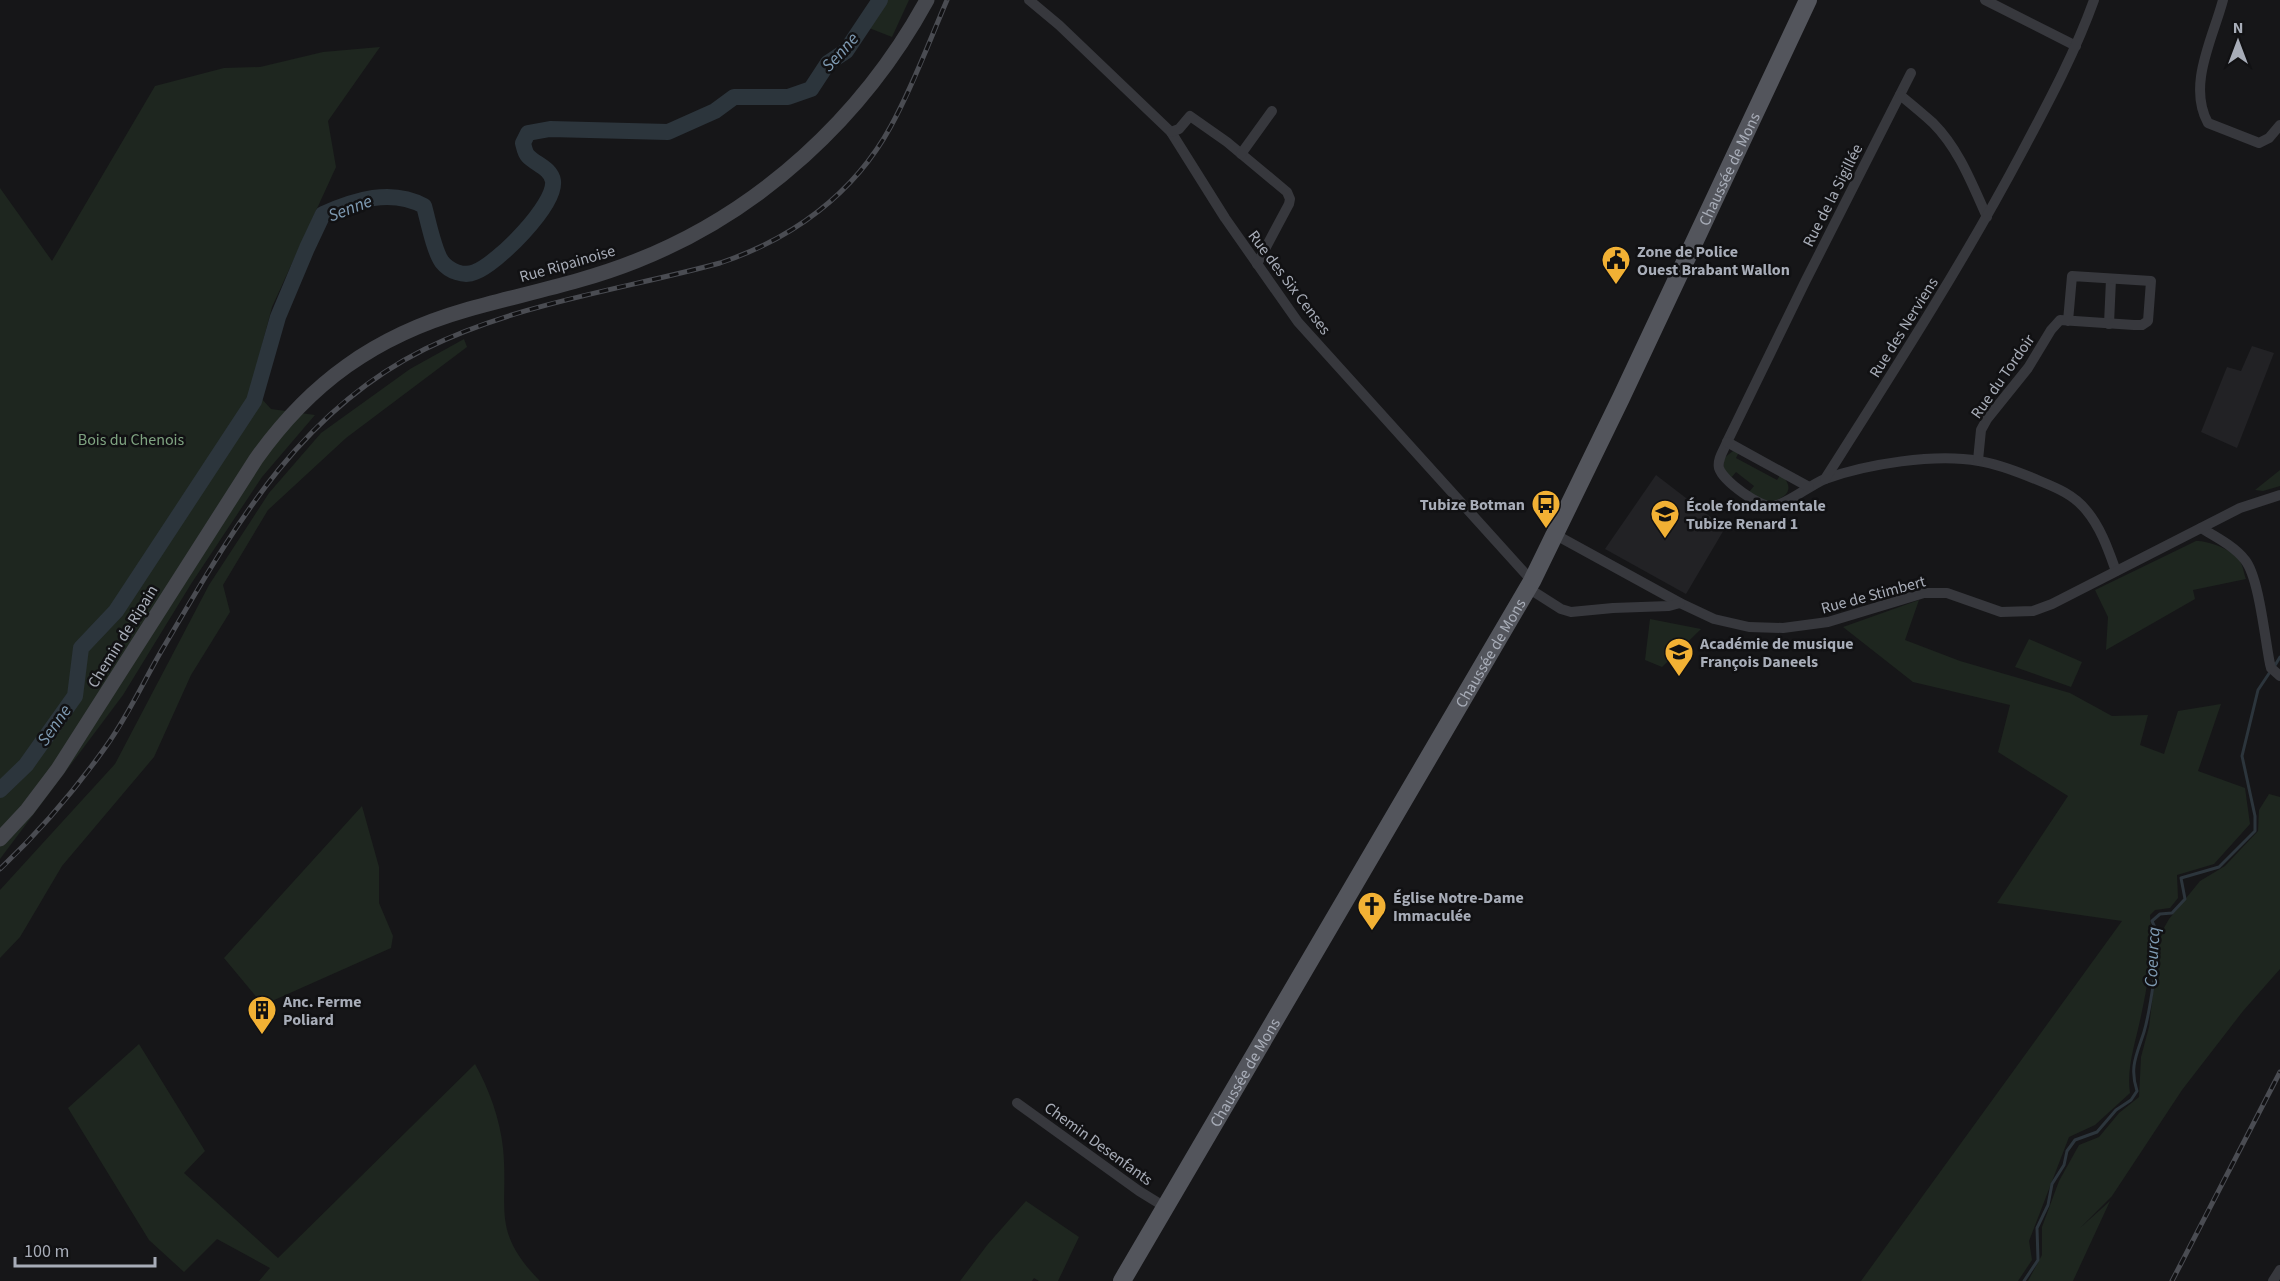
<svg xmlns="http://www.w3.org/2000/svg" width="2280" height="1281" viewBox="0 0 2280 1281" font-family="'Source Sans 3',sans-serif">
<rect width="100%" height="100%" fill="#161618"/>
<g fill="#222225">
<path d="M2252,346l22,7 -37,95 -36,-16 26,-65 14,4z"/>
<path d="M1656,475l69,53 -39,66 -81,-45z"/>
</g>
<g fill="#1e261f">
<path d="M877,0h32l-17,37 -28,-11z"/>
<path d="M380,47l-52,74 8,46 -64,140 -21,80 20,22 44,6 -53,62 -71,107 -68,111 -123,164v-671l52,73 103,-175 69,-18 36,-1 63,-15z"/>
<path d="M464,339l3,8 -121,91 -78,72 -45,75 7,27 -39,63 -37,82 -92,109 -42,71 -20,21v-68l115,-126 94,-179 60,-92 52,-60 89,-64z"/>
<path d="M1733,451l6,1 -3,6 41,22 4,-6c16,17 4,24 -13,29l-19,-11 5,-6 -18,-14 -5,6 -7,-9v-11z"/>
<path d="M2280,470v16l-17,5 -8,-1z"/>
<path d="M2196,541c13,0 36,8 44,20 3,5 4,13 6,18l-53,11 2,9 -89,51 2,-33 -13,-27z"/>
<path d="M1919,600l-14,40 55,21 110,32 42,23 36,-1 -8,30 24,9 14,-43 43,-7 -23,67 47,17 5,36 -36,40 -37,11 1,23 -8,10 -15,2 -5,5c3,32 -1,64 -8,96 -5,27 -16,55 -12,82l-35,32 -26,12 -40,104 3,19 -14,21h-157l261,-360 -125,-18 71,-107 -70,-44 12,-47 -97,-23 -70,-55z"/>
<path d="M1650,619l51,10 -39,38 -17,-7z"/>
<path d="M2029,639l53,23 -11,25 -56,-20z"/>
<path d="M2269,794l11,3v172l-37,42 -61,79 -70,106 -32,32 30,-27 -37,80h-45l14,-26v-28l17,-46 20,-36 20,-8 20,-24 20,-16 2,-40 8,-30 11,-92 9,-16 31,-38 25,-15 33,-35 1,-21z"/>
<path d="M362,806l17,61v36l14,33 -2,12 -128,57 -39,-47z"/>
<path d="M139,1044l66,107 -21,22 94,85 197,-194c14,25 25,55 28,84 6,61 -13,82 37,133h-281l11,-13 -53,-29 -33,33 -35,-32 -81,-132z"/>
<path d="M1026,1201l53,36 -21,44h-19l-5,-3 -2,3h-72l28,-37z"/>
</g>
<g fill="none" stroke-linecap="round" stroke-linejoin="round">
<g stroke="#2c353c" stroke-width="3">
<path d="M2274,667l6,-10"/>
<path d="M2024,1281l14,-21 -1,-32 11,-23 4,-21 12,-19 3,-14 8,-11 22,-8 19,-22 15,-10 6,-9c-8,-24 0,-37 7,-59 5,-17 16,-82 13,-98 -1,-4 -3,-9 -5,-13l8,-7 12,-1 13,-14 -4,-21 38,-11 36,-36v-15l-13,-60 16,-66 12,-18"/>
</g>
<path stroke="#2c353c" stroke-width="16" d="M0,790l26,-25 49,-69 6,-48 35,-37 138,-210 24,-84 29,-69 16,-34c32,-14 68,-26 101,-8 4,14 10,45 18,56 7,9 22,15 33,10 22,-8 81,-67 78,-91 -2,-13 -18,-17 -25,-25 -3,-3 -4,-9 -5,-13l5,-10 22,-4 118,3 47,-21 19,-14h54l23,-8 17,-26 18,-12 34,-51"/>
<g stroke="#37383d" stroke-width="10">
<path d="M1029,0l30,25 112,107 54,86 73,104 234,259"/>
<path d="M1985,0l91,46"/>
<path d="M2223,0c-10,38 -36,85 -15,123l51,20 10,-5 11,-13"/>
<path d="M1911,73l-106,209 -78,160c-3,8 -10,17 -8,26 4,13 41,40 54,38 13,-1 37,-21 52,-27 42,-15 110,-26 154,-18 20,3 42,12 61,20 17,7 34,14 46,29 15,18 22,39 30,61"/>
<path d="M1900,95c11,9 22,18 33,28 26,26 39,61 54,94"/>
<path d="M1171,132l8,-3 11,-13 37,26 60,50 3,7 -1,5 -32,60"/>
<path d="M1241,154l31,-43"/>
<path d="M2109,324l2,-45"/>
<path d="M1727,442l82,45"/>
<path d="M1978,460l3,-30 6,-11 41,-51 23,-38 9,-10 74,5h8l6,-4 3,-40 -79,-5 -4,45"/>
<path d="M1825,479c68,-107 137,-214 197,-327 26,-49 53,-99 72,-152"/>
<path d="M2201,528c15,9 33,18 44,32 14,17 20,80 25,104l1,4 9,8"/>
<path d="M1556,535l124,68 34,16 35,8 34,1 45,-6 96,-29h23l54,19 32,-1 19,-7 188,-96 40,-13"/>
<path d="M1528,588l33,21 10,3 42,-4 56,-2 11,-3"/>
<path d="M1017,1103l122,88 26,16"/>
<path d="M2273,1281l7,-11"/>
</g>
<path stroke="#45474d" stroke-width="15" d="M0,839l27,-29 31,-41 198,-310c54,-76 119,-123 210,-149 56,-16 115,-27 170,-49 124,-49 227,-144 291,-261"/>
<path stroke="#53555c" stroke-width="18" id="s1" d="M1122,1281l410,-700 89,-183 187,-398"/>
<g stroke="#4a4c52" stroke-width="5">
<g id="rail">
<path d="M0,869c39,-37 76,-80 107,-124 20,-28 35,-60 52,-90 71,-120 135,-241 266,-306 93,-46 196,-59 295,-86 72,-24 134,-69 171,-137 22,-40 38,-84 56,-126"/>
<path d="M2172,1281l108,-209"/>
</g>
</g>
<use href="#rail" stroke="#111113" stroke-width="3" stroke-dasharray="9" stroke-linecap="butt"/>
</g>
<defs>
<g id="civic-pin" transform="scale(1.5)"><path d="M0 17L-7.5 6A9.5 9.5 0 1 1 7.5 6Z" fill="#f2b134" stroke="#111113"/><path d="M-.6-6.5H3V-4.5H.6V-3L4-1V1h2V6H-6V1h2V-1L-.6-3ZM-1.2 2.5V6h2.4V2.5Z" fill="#111"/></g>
<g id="bus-pin" transform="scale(1.5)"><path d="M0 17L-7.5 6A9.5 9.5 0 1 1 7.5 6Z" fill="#f2b134" stroke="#111113"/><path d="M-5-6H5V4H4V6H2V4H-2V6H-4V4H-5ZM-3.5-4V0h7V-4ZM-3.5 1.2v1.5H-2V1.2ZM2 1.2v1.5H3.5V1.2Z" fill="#111"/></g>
<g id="school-pin" transform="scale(1.5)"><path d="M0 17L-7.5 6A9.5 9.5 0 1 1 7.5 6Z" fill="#f2b134" stroke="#111113"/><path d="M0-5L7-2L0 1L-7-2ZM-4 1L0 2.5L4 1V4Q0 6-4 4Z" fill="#111"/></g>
<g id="church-pin" transform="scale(1.5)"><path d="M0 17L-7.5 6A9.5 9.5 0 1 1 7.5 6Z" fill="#f2b134" stroke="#111113"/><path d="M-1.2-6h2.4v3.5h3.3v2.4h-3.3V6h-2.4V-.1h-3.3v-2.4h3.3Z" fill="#111"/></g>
<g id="building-pin" transform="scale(1.5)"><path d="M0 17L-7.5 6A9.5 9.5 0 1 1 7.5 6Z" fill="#f2b134" stroke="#111113"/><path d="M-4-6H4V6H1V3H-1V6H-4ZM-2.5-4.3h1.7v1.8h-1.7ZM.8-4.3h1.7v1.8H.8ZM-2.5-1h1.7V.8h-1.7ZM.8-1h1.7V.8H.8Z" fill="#111"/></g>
</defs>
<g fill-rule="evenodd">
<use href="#civic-pin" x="1616" y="260"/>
<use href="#bus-pin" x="1546" y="504"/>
<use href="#school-pin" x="1665" y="514"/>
<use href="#school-pin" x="1679" y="652"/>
<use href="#church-pin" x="1372" y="906"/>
<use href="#building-pin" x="262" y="1010"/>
</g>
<g text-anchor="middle" stroke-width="5" stroke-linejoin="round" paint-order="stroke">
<g font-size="16" fill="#a8adb8" stroke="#111113">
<text dy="6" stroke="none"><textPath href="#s1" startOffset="1268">Chaussée de Mons</textPath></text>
<text transform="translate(1832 195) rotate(-63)" y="6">Rue de la Sigillée</text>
<text transform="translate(567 263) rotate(-16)" y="6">Rue Ripainoise</text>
<text transform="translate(1290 282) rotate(53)" y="6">Rue des Six Censes</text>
<text transform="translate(1903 327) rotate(-58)" y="6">Rue des Nerviens</text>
<text transform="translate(2002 376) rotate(-55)" y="6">Rue du Tordoir</text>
<text transform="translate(1873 594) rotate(-15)" y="6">Rue de Stimbert</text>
<text transform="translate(122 636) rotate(-58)" y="6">Chemin de Ripain</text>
<text dy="6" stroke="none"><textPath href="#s1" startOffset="728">Chaussée de Mons</textPath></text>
<text dy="6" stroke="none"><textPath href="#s1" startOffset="242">Chaussée de Mons</textPath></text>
<text transform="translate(1099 1143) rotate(36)" y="6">Chemin Desenfants</text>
</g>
<g font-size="16" font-weight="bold" fill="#a8adb8" stroke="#111113" text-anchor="start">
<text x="1637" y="257">Zone de Police<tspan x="1637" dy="18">Ouest Brabant Wallon</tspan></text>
<text x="1525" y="510" text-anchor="end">Tubize Botman</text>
<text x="1686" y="511">École fondamentale<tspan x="1686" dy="18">Tubize Renard 1</tspan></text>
<text x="1700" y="649">Académie de musique<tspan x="1700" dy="18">François Daneels</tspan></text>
<text x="1393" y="903">Église Notre-Dame<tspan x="1393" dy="18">Immaculée</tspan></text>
<text x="283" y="1007">Anc. Ferme<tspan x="283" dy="18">Poliard</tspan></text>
</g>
<g font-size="16" fill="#7fa381" stroke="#111113">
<text x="131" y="445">Bois du Chenois</text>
</g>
<g font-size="18" font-style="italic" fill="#7f9bb3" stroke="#111113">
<text transform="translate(840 52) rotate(-48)" y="6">Senne</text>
<text transform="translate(350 208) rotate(-21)" y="6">Senne</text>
<text transform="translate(54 725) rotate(-55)" y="6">Senne</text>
<text transform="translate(2152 957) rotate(-87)" y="6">Coeurcq</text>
</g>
</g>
<g transform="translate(2238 42)" stroke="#111113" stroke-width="4.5" paint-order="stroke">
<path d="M0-4.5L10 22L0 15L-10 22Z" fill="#a8adb8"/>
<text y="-9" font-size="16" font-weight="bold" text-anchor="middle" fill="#a8adb8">N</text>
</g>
<path d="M15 1257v9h140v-9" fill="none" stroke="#a8adb8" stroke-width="3"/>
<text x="24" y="1257" font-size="18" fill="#a8adb8" stroke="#111113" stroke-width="4.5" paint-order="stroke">100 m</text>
</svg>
